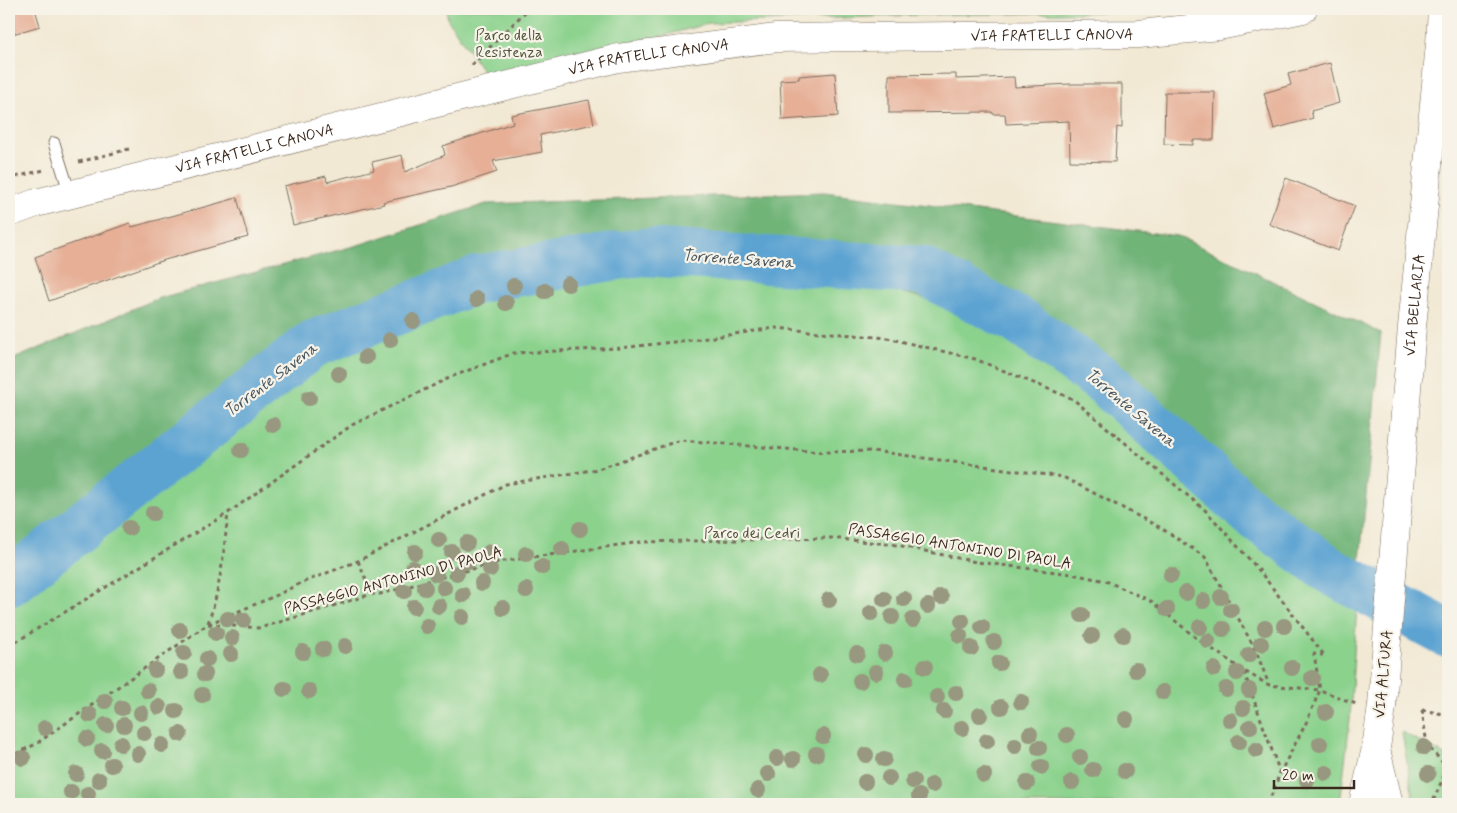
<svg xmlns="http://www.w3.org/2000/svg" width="1457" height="813" viewBox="0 0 1457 813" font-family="Mynerve,sans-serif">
<rect width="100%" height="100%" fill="#f7f3e8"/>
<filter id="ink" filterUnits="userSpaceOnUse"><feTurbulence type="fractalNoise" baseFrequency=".02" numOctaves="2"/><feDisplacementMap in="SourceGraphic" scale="10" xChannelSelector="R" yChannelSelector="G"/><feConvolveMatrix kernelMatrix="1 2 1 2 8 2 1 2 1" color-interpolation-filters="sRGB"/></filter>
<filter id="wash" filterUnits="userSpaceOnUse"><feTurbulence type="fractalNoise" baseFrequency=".0096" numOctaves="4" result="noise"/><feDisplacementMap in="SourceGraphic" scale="20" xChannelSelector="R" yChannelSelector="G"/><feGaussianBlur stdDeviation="1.12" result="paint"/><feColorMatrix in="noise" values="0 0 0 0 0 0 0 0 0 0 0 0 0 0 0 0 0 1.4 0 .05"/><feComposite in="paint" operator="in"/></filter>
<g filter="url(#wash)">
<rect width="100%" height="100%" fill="#f2e9d4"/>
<g fill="#8bd28d" stroke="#637e56">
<path d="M446,9h767l-10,2 -285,4 -209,8 -217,62 -44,-65z"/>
<path d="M781,261l234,61 239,186 105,64 -9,147 -10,85h-1331v-230l304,-230 204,-72z"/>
<path d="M1402,732l46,25v47h-34z"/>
</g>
<path fill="#70b478" stroke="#566f4b" d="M824,192l354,44 203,97 -22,239 -105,-64 -239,-186 -234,-61 -139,-9 -163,27 -166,65 -208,163 -96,69v-215l150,-63 199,-53 128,-41z"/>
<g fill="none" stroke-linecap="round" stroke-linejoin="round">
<path stroke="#5ba3d2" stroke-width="48" d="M9,583l304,-239 166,-65 163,-27 279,18 96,50 87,61 148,133 79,57 117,63"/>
</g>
<g id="blocks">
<g fill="#e6af96">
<path d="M9,9h26l5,17 -31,9z"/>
<path d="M1330,63l9,40 -28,8 2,7 -39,11 -10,-36 27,-8 -3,-11z"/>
<path d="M835,73l3,43 -56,4 -2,-40 19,-1v-3z"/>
<path d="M956,74v5l58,-2 1,10 55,-3h52v44l-5,-1 -2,35 -45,-1 -1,-40 -63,3 -1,-10h-12l-1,-2 -103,1v-38z"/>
<path d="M1165,92h50l-1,48h-21v5l-29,-1z"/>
<path d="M589,100l5,24 -54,11 2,17 -49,9 4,11 -46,15 -68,15 1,2 -91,21 -9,-39 42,-10 1,6 47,-12 -2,-8 30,-7 3,17 40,-17 -2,-9 70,-23 -2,-8z"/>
<path d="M1286,178l69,28 -17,45 -69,-27z"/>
<path d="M237,198l11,39 -87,24 -112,40 -14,-44 95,-34 2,4z"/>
</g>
</g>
</g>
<g filter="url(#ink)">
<use href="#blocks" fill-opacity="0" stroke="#7b6d5e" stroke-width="1"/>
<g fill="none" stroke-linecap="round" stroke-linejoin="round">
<g stroke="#7b6d5e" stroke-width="13">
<path id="service" d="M54,143l16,51"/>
</g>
<g stroke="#7b6d5e" stroke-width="29">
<g id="tertiary">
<path id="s1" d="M9,213l27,-10 582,-145 158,-20 363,-4 80,-8 84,-17"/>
<path id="s2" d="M1390,600l22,-273 28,-283 2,-35"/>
<path d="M1377,754l12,50"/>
<path d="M1363,804l13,-56 6,-42"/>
</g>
</g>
<g stroke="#7b6d5e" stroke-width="3" stroke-dasharray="4 4" stroke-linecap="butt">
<path d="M472,65l56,-56"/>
<path d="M79,162l50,-13"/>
<path d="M9,181l6,-4 29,-7"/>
<path d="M358,561l14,33"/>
<path d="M208,623c13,-36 16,-73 20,-110"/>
<path d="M208,624l52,4 112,-34h8l118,-32 143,-20 190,-4 66,7 79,17 96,12 34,7 45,20 44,36 49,34 25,14 51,5 36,14"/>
<path d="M9,646l219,-133 124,-88 99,-48 63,-24 106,-5 80,-9 75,-11 112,10 88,21 98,40 133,112 52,58 66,86"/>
<path d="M1244,672l36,101"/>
<path d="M1422,710l5,35 18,20 -2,13 -11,26"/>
<path d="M1422,710l26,5"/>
<path d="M9,757l27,-13 172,-120 67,-28 26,-13 57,-22 148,-77 92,-15 82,-29 141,12 52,-1 190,26 98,51 44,29 51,94 13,34"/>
<path d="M1268,804l12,-31 26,-50 14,-33 -6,-36 9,1"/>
</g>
<use href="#service" stroke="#fff" stroke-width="11"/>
<use href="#tertiary" stroke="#fff" stroke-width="28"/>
<g stroke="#7b6d5e" stroke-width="29" stroke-linecap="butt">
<path id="tertiary-bridge" d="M1382,706l8,-106"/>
</g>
<use href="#tertiary-bridge" stroke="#fff" stroke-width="28"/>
</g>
<g fill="#98977f">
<circle cx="568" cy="284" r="8"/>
<circle cx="514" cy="286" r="8"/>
<circle cx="545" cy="291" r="8"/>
<circle cx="477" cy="299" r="8"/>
<circle cx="506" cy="303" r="8"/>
<circle cx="413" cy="321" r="8"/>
<circle cx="390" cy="340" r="8"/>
<circle cx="366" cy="357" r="8"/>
<circle cx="339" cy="374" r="8"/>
<circle cx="309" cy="398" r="8"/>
<circle cx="273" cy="425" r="8"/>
<circle cx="241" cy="450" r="8"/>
<circle cx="153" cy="513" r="8"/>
<circle cx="129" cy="528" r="8"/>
<circle cx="580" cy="529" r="8"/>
<circle cx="439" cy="540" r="8"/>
<circle cx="467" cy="543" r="8"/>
<circle cx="562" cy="549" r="8"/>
<circle cx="415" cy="552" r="8"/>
<circle cx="452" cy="552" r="8"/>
<circle cx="490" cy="552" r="8"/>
<circle cx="526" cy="554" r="8"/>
<circle cx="468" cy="562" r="8"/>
<circle cx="542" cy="567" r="8"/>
<circle cx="413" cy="568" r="8"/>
<circle cx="490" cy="569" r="8"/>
<circle cx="457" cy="573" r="8"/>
<circle cx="436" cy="574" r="8"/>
<circle cx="1171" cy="575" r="8"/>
<circle cx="482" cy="583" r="8"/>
<circle cx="425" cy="588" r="8"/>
<circle cx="444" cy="588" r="8"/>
<circle cx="526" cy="590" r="8"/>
<circle cx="404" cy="591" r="8"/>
<circle cx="1186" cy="593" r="8"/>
<circle cx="463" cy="595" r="8"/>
<circle cx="941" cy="597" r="8"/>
<circle cx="1221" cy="597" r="8"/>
<circle cx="884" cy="599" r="8"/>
<circle cx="904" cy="599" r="8"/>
<circle cx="829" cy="600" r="8"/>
<circle cx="1203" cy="601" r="8"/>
<circle cx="439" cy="606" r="8"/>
<circle cx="928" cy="606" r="8"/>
<circle cx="414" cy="607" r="8"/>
<circle cx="503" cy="608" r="8"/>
<circle cx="1167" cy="609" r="8"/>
<circle cx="1231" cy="610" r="8"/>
<circle cx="871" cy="613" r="8"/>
<circle cx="1082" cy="615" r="8"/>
<circle cx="462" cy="617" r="8"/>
<circle cx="892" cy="617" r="8"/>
<circle cx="228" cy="619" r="8"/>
<circle cx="243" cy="620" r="8"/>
<circle cx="913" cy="620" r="8"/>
<circle cx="962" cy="621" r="8"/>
<circle cx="427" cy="626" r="8"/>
<circle cx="1284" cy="626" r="8"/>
<circle cx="982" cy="627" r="8"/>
<circle cx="1200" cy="627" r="8"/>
<circle cx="1265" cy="628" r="8"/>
<circle cx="1223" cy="629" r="8"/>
<circle cx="180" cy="630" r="8"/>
<circle cx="216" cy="633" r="8"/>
<circle cx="1123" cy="635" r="8"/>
<circle cx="960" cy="636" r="8"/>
<circle cx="1092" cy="636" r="8"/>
<circle cx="232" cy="638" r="8"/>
<circle cx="1208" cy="641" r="8"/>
<circle cx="994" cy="642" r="8"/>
<circle cx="1261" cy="644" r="8"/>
<circle cx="345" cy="646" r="8"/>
<circle cx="971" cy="648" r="8"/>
<circle cx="323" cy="649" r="8"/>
<circle cx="303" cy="652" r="8"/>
<circle cx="184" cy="653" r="8"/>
<circle cx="885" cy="653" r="8"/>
<circle cx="231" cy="654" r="8"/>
<circle cx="857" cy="654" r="8"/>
<circle cx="1249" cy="655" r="8"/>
<circle cx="207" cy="659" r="8"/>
<circle cx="999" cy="663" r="8"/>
<circle cx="925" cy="667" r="8"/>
<circle cx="1292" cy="668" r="8"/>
<circle cx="1214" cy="669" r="8"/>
<circle cx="155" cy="670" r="8"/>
<circle cx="1136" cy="670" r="8"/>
<circle cx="181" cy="672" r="8"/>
<circle cx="876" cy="672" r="8"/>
<circle cx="1237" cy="673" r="8"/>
<circle cx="205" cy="674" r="8"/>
<circle cx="820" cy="675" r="8"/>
<circle cx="1312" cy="678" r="8"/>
<circle cx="905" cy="679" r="8"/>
<circle cx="860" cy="681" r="8"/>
<circle cx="284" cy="689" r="8"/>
<circle cx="1226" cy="689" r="8"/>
<circle cx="1249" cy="690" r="8"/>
<circle cx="148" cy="691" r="8"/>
<circle cx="309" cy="691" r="8"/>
<circle cx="1163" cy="692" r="8"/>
<circle cx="956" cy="693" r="8"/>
<circle cx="202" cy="695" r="8"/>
<circle cx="937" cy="697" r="8"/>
<circle cx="105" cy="701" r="8"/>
<circle cx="1021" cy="702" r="8"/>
<circle cx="159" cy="707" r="8"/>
<circle cx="1001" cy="707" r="8"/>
<circle cx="122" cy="708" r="8"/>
<circle cx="1243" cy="708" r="8"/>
<circle cx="176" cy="711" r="8"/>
<circle cx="944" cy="711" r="8"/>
<circle cx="1326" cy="712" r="8"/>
<circle cx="141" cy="713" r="8"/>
<circle cx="90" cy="715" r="8"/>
<circle cx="980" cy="715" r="8"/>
<circle cx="1126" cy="719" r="8"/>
<circle cx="1230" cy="720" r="8"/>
<circle cx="106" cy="725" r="8"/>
<circle cx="124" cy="725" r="8"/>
<circle cx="1250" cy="727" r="8"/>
<circle cx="45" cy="728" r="8"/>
<circle cx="962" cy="728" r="8"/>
<circle cx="144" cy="733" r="8"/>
<circle cx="180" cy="734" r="8"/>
<circle cx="1030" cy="734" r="8"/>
<circle cx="1067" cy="735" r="8"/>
<circle cx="823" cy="736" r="8"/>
<circle cx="87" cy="739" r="8"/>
<circle cx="987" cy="741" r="8"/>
<circle cx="1239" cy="742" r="8"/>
<circle cx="121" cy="744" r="8"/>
<circle cx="1320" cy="744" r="8"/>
<circle cx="162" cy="745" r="8"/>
<circle cx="1015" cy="746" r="8"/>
<circle cx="1424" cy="747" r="8"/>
<circle cx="1039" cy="748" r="8"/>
<circle cx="1256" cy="750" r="8"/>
<circle cx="102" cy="751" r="8"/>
<circle cx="138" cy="754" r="8"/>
<circle cx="816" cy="754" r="8"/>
<circle cx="866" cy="755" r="8"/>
<circle cx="1080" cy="757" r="8"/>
<circle cx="23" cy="758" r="8"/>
<circle cx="777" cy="758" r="8"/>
<circle cx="793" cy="759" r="8"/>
<circle cx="884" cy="759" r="8"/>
<circle cx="112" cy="765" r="8"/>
<circle cx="1041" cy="767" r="8"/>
<circle cx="1093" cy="770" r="8"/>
<circle cx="1125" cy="771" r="8"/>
<circle cx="1326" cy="773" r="8"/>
<circle cx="76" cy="774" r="8"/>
<circle cx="768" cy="774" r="8"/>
<circle cx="1428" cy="774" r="8"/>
<circle cx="984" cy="775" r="8"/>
<circle cx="889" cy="778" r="8"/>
<circle cx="99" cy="780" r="8"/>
<circle cx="1307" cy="780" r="8"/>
<circle cx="913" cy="781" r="8"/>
<circle cx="865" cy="782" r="8"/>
<circle cx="1072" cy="782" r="8"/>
<circle cx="1027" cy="783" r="8"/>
<circle cx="932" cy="785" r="8"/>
<circle cx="758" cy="790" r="8"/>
<circle cx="71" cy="792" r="8"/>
<circle cx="88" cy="794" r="8"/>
<circle cx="919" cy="796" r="8"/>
</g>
</g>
<g text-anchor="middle" stroke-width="4.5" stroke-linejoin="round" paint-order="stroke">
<g font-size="15" fill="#4f543a" stroke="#f7f3e8">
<text x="509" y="40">Parco della<tspan x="509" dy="17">Resistenza</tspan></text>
<text x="752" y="538">Parco dei Cedri</text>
</g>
<g font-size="15" fill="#3b2a1e" stroke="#f7f3e8">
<text dy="5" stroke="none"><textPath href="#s1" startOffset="1064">VIA FRATELLI CANOVA</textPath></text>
<text dy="5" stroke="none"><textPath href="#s1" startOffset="659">VIA FRATELLI CANOVA</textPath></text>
<text dy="5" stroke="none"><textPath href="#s1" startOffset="254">VIA FRATELLI CANOVA</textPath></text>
<text dy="5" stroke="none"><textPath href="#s2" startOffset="296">VIA BELLARIA</textPath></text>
<text transform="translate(960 546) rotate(9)" y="5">PASSAGGIO ANTONINO DI PAOLA</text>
<text transform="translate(393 580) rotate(-15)" y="5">PASSAGGIO ANTONINO DI PAOLA</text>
<text transform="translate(1383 674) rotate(-85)" y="5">VIA ALTURA</text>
</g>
<g font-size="16" font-style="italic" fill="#46545d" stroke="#f7f3e8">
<text transform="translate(738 258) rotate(4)" y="6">Torrente Savena</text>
<text transform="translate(270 379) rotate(-37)" y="6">Torrente Savena</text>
<text transform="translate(1131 407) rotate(40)" y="6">Torrente Savena</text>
</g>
</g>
<rect width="1457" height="813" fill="none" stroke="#f7f3e8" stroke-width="30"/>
<path d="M1274 780v8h80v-8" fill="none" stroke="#3b2a1e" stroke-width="2.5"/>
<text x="1282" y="780" font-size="15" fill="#3b2a1e" stroke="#f7f3e8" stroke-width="4" paint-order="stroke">20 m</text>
</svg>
